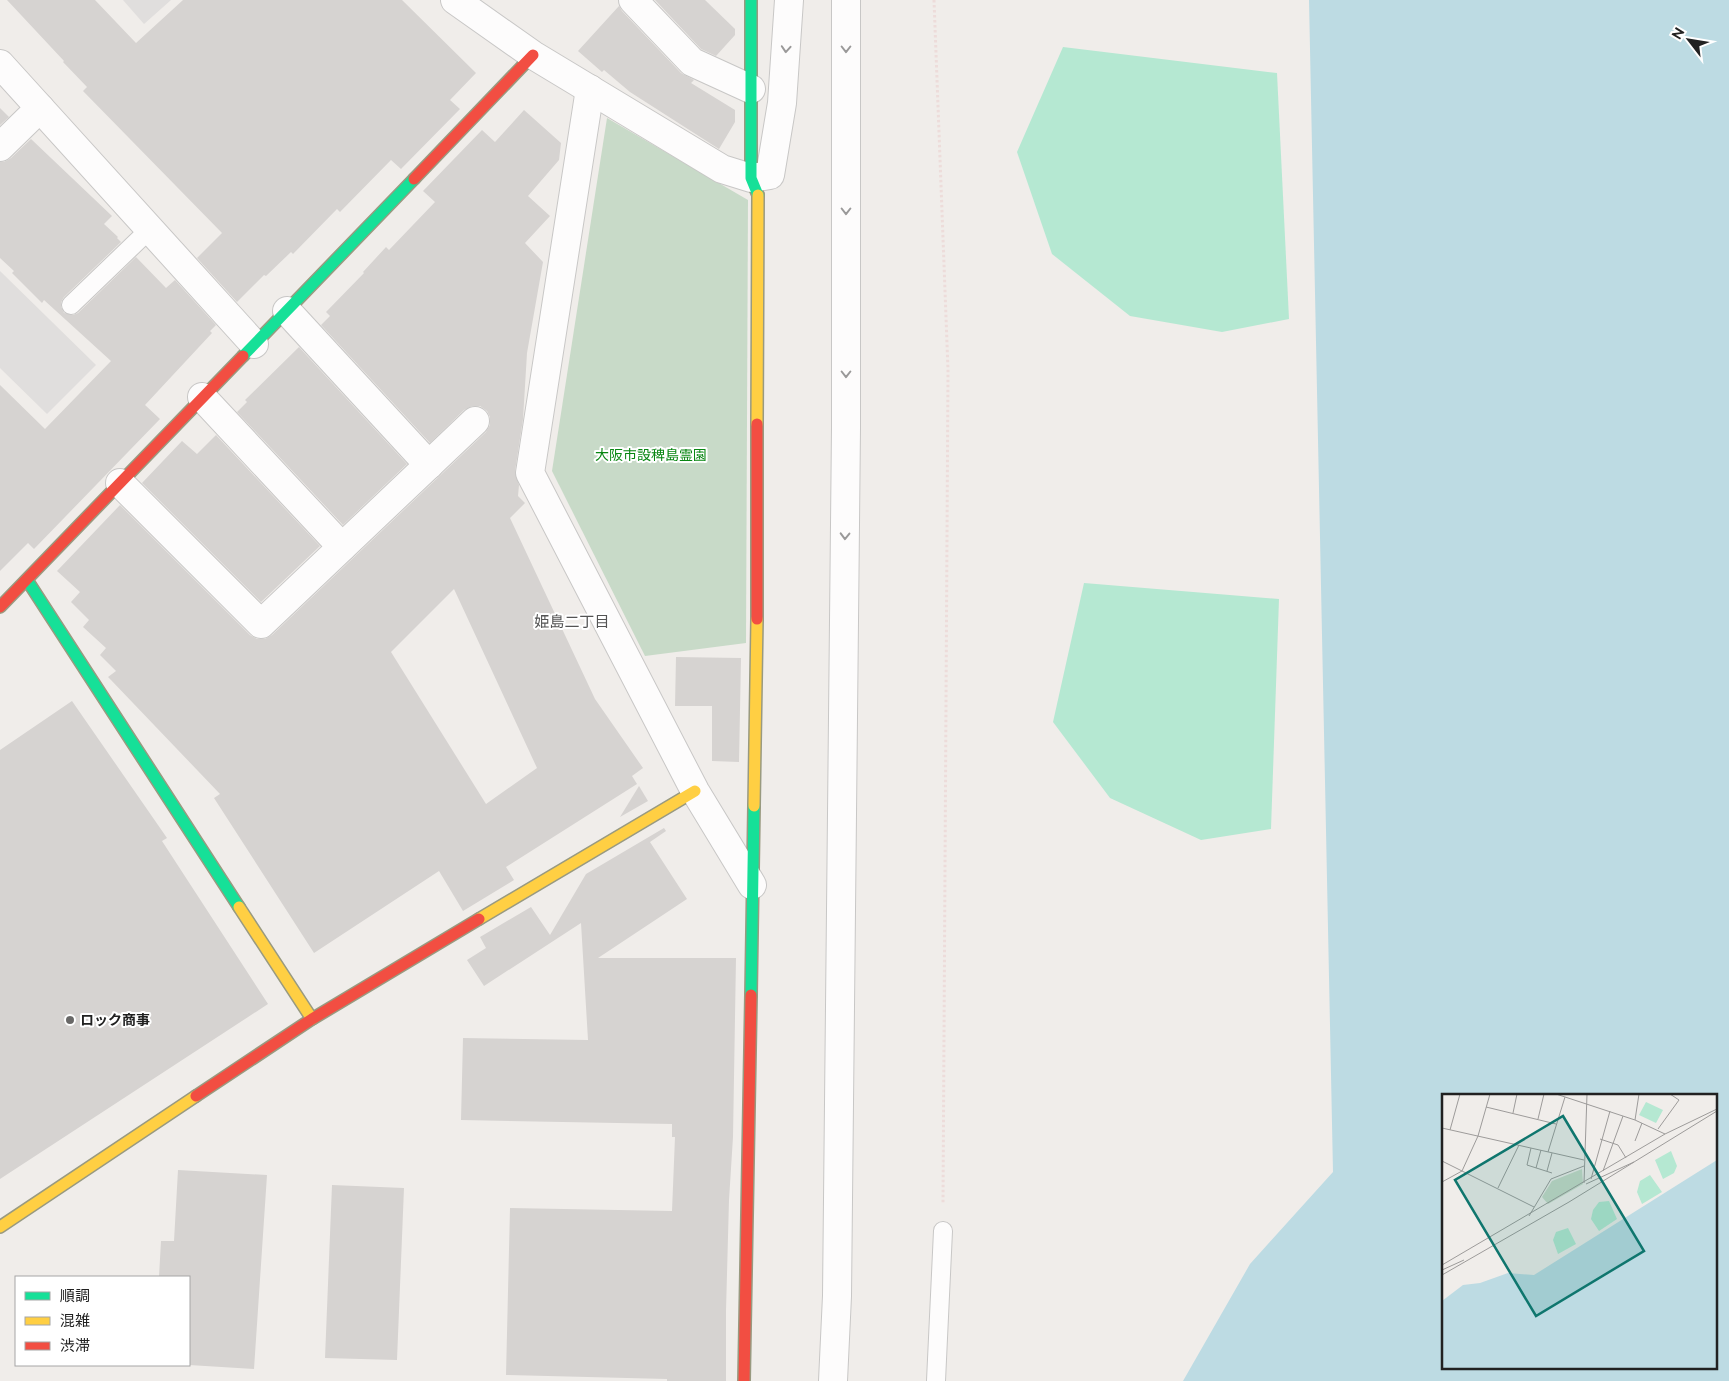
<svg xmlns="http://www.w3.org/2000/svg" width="1729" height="1381" viewBox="0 0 1729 1381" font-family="Raleway,'Noto Sans JP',sans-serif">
<rect width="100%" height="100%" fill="#f0edea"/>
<path fill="#c8dac8" d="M607,118l141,82 -2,443 -101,13 -93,-185z"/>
<g fill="#b5e8d2">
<path d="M1063,47l214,26 12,246 -67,13 -92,-16 -78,-62 -35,-102z"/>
<path d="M1084,583l195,16 -8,230 -70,11 -91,-42 -57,-76z"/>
</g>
<g fill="#e0dedd">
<path d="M123,0h48l-27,24z"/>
<path d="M0,271l96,94 -49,49 -47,-46z"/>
</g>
<path fill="#bddbe3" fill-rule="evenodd" d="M1309,0h420v1381h-546l67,-117 83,-92zM1443,1095h272v272h-272z"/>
<g fill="#d6d3d1" fill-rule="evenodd">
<path d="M7,0h88l41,43 47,-43h219l74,73 -26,27 10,9 -59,60 -10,-9 -51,52 -3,-3 -44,45 -2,-2 -25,24 -2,-1 -27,27 -40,-44 25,-25 -139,-142 4,-4 -24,-25 1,-1z"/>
<path d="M655,0h50l30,29v6l-19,21 -15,-7z"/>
<path d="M619,6l3,5 59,62 13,7 -3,3 44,27v12l-16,27 -89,-57 -26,-22 -2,2 -24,-21z"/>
<path d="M0,108l9,9 -9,8z"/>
<path d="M524,110l37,33 -2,17 -31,36 22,20 -25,27 18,19 -16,91 -4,66 -8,52 4,14 -1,11 7,7 -15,15 85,181 48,69 -11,8 5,8 -131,83 8,13 -51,31 -24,-40 -125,82 -100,-155 6,-4 -109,-114 -3,-3 8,-6 -16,-16 6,-7 -23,-21 6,-7 -18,-18 9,-10 -23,-21 63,-66 130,130 7,4h8l7,-4 214,-203 4,-7v-8l-3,-6 -7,-5h-8l-8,4 -34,33 -109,-118 9,-9 -4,-4 38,-39 -1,-1 23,-25 3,3 46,-48 -12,-11 59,-61 13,12zM454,589l83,179 -51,36 -95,-152z"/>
<path d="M31,139l81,77 -8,8 14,13 -1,1 4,4 -57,55 -3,5v5l3,6 9,2 5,-2 58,-56 30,31 9,-8 41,45 -6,6 2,2 -67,72 15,14 -126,130 -6,-6 -28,28v-186l45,44 66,-68 -67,-61 -2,3 -30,-30 2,-2 -14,-13v-96h4l7,-4z"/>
<path d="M299,347l108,117 -64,61 -106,-113 10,-10 -2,-2z"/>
<path d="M216,435l104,111 -59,56 -119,-119 40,-42 15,13z"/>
<path d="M676,657l65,1 -2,104 -27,-1v-55h-37z"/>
<path d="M72,701l95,137 -5,3 106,163 -268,175v-429z"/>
<path d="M639,786l9,15 -28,16z"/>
<path d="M664,828l2,3 -16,11 37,57 -89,59h138l-3,179 -4,63 -3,111v70h-59v-2l-161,-4 4,-167 162,3 3,-74h-3v-13l-211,-4 2,-82 125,2 -7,-117 -97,63 -17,-26 19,-12 -6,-11 51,-30 19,28 36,-61z"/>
<path d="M178,1170l89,5 -13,194 -65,-4v-88h-30l2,-36h13z"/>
<path d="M332,1185l72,3 -7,172 -72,-2z"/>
</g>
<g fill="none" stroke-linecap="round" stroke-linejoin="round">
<g stroke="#c8c7c6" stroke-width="20">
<g id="lane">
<path d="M71,305l79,-76"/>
<path d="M936,1381l7,-150"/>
</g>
</g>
<g stroke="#c8c7c6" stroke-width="30">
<g id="street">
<path d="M455,0l78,55 189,114 29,9 19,-3 12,-72 7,-103"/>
<path d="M633,0l59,62 59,27"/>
<path d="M0,64l254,280"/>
<path d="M590,89l-60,384 165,318 57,94"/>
<path d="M0,147l40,-39"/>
<path d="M287,311l142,154"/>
<path d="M202,397l140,150"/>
<path d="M120,483l141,141 214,-203"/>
<path d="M833,1381l4,-85 9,-868v-428"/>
</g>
</g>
<g stroke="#999a80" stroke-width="14">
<g id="fast">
<path d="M751,0v178l7,17"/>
<path d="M243,356l171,-177"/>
<path d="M27,580l212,327"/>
<path d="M751,995l3,-189"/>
</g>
</g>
<g stroke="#999a80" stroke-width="14">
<g id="slow">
<path d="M757,424l1,-229"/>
<path d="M754,806l3,-187"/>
<path d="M239,907l73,112"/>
<path d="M479,919l216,-128"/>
<path d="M0,1227l196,-131"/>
</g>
</g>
<g stroke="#999a80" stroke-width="14">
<g id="jam">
<path d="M414,179l119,-124"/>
<path d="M0,607l243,-251"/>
<path d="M757,619v-195"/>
<path d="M196,1096l116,-77 167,-100"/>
<path d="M744,1381l7,-386"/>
</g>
</g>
<path stroke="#eddcda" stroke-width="3" stroke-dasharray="2.5 2.5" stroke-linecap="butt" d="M934,0l14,370 -5,833"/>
<use href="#lane" stroke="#fdfcfc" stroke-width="18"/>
<use href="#street" stroke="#fdfcfc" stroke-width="28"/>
<use href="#fast" stroke="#16e098" stroke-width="11"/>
<use href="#slow" stroke="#ffcf43" stroke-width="11"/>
<use href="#jam" stroke="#f24e42" stroke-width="11"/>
</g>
<defs><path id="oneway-chevron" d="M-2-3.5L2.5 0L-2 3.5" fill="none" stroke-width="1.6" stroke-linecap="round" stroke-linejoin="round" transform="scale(1.25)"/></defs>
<g stroke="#9a9999">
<use href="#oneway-chevron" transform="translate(786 49) rotate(94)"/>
<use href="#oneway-chevron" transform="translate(846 49) rotate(90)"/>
<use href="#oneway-chevron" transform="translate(846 211) rotate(90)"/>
<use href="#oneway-chevron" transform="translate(846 374) rotate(90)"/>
<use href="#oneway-chevron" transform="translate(845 536) rotate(91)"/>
</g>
<circle fill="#696867" stroke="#fff" stroke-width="2" cx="70" cy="1020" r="5"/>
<g text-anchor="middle" stroke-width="4" stroke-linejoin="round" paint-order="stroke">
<g font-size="14" fill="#088612" stroke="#fff">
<text x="651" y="460">大阪市設稗島霊園</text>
</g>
<g font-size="14" font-weight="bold" fill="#212121" stroke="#fff" text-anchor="start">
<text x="80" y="1025">ロック商事</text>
</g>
<g font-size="15" fill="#545454" stroke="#fff">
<text x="572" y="627">姫島二丁目</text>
</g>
</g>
<g transform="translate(1442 1094)">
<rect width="275" height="275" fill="#f0edea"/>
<path d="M140,75l1,15 -35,20 -6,-7 10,-16z" fill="#c8dac8"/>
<path d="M204,8l17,8 -7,13 -17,-8zM229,57l6,15 -3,7 -11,6 -8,-19zM208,81l12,17 -20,12 -5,-12 3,-11zM167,107l8,18 -18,12 -8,-12 2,-9 6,-8zM126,134l8,16 -18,10 -5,-14 3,-8z" fill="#b5e8d2"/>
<path d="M275,66v209h-275v-68l21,-16 17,-2 28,-10 26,2z" fill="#bddbe3"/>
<path fill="none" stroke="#9d9b9a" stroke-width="1" d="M114,0l79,26 30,14M44,13l70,17M71,19l4,-19M96,25l6,-25M193,26l4,-26M0,34l142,32M216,35l21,-29 -9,-6M8,36l10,-36M158,45l18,6 8,13M193,47l7,-18M89,54l-4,17 25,8M106,58l17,-55M0,67l92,46M94,74l5,-18M105,77l5,-18M161,77l20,-55M149,85l19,-68M0,88l20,-11 16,-35 12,-42M142,89l3,-89M144,90l48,-22M56,94l21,-43M87,122l22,-37 33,-13M0,171l223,-131 52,-25M0,176l22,-10M0,181l127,-73 148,-91"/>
<path fill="#0f766e" fill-opacity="0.15" stroke="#0f766e" stroke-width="2.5" d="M121,22l81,135 -108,65 -81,-136z"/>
<rect width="275" height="275" fill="none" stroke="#212121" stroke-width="2.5"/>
</g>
<rect x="15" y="1276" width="175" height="90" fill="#ffffff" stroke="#a6a6a6"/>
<rect x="25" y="1292" width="25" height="8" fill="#16e098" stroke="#a6a6a6"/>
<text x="60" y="1301" font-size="15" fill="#212121">順調</text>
<rect x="25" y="1317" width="25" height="8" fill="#ffcf43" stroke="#a6a6a6"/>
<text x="60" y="1326" font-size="15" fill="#212121">混雑</text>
<rect x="25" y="1342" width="25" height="8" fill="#f24e42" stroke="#a6a6a6"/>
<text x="60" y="1351" font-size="15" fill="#212121">渋滞</text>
<g transform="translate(1689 40) rotate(301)" stroke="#ffffff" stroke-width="4" paint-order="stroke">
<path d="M0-4L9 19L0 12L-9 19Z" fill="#212121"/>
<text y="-8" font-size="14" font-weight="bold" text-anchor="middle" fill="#212121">N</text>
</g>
</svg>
